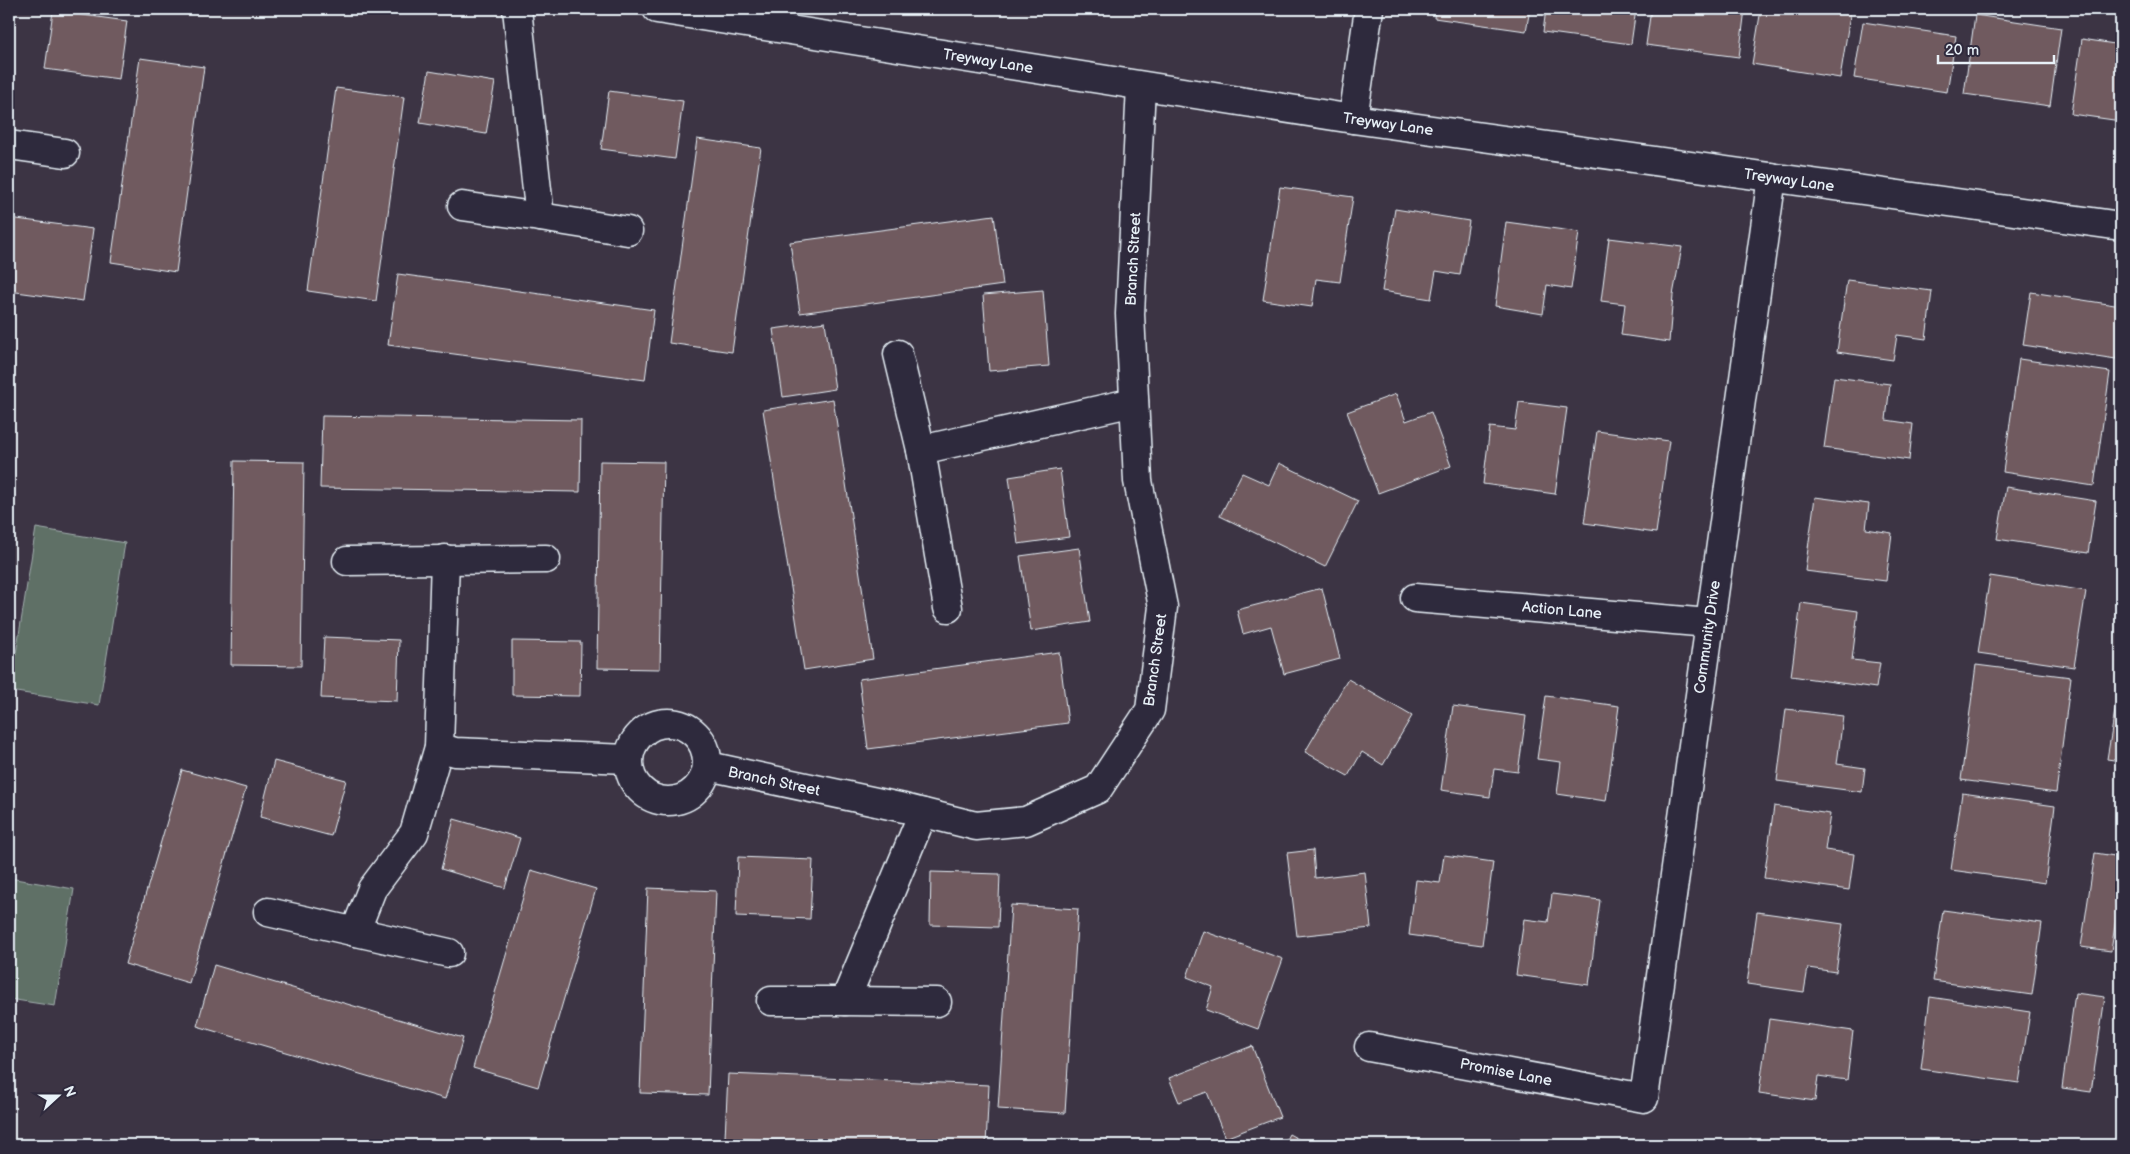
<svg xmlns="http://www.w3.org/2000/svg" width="2130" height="1154" viewBox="0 0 2130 1154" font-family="'Balsamiq Sans',sans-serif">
<rect width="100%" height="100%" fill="#3c3444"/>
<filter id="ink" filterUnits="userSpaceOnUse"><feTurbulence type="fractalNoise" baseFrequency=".02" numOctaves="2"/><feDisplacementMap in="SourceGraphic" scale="10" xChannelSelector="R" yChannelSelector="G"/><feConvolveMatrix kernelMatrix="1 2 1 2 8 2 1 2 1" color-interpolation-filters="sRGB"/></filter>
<g filter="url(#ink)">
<g fill="#5e6f66" stroke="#a3b0af">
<path d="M36,528l89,15 -26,162 -89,-14z"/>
<path d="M9,878l65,11 -19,117 -46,-7z"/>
</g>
<g fill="#705a5e" stroke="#e8f1f8">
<path d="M1435,9h95l-4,22 -92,-13z"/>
<path d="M1546,9h90l-5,35 -88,-12z"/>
<path d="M1651,9h94l-6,48 -93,-12z"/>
<path d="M1761,9h90l-11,69 -88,-14z"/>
<path d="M53,11l74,10 -8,58 -74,-10z"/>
<path d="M1975,15l86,13 -11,78 -86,-12z"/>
<path d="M1863,22l93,14 -9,56 -93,-14z"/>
<path d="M2082,39l39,6v76l-50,-7z"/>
<path d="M140,58l64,9 -28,205 -65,-10z"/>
<path d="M429,71l66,11 -9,52 -66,-11z"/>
<path d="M336,88l68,9 -28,204 -68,-10z"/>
<path d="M609,91l74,10 -8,58 -74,-10z"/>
<path d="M697,139l64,9 -29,204 -63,-9z"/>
<path d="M1280,187l73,10 -13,85 -24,-3 -4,28 -49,-7z"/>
<path d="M1395,209l74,12 -9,54 -24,-4 -5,28 -49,-8z"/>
<path d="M994,215l9,70 -203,28 -10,-71z"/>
<path d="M9,218l84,11 -10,72 -74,-10z"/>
<path d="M1506,222l73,10 -8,57 -24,-4 -4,29 -48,-8z"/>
<path d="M1609,238l73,9 -9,48 -4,47 -48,-7 4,-31 -24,-3z"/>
<path d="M398,274l256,36 -9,70 -257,-35z"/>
<path d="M1847,280l85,11 -6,48 -29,-4 -4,25 -56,-8z"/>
<path d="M1043,290l6,76 -60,5 -6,-76z"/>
<path d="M2031,292l90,14v15l-5,38 -93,-14z"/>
<path d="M825,322l10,67 -52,8 -10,-68z"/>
<path d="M2019,359l91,13 -16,114 -91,-14z"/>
<path d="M1834,377l56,7 -4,36 27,4 -4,36 -85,-12z"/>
<path d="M1396,394l10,27 25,-9 20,54 -73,27 -31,-81z"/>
<path d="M833,399l40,260 -69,11 -41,-260z"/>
<path d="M1519,402l48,6 -12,86 -72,-10 7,-57 25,3z"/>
<path d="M322,416l259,4 -1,72 -260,-4z"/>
<path d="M1597,431l72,10 -13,92 -72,-10z"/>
<path d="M234,461l70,1 -3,204 -70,-1z"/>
<path d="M600,461l64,1 -4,207 -63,-1z"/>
<path d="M1279,463l79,38 -33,66 -105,-51 22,-43 27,12z"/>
<path d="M1060,469l9,68 -51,7 -9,-67z"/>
<path d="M2006,487l90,14 -8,52 -91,-14z"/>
<path d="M1815,497l54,7 -3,25 26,4 -6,48 -81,-10z"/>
<path d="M1079,548l11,74 -59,9 -11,-75z"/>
<path d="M1990,576l96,15 -12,76 -96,-14z"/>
<path d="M1322,588l18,71 -56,15 -13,-48 -28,8 -6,-24z"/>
<path d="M1801,603l57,8 -6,49 28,3 -4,25 -85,-12z"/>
<path d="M324,637l75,3 -2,61 -76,-3z"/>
<path d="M512,641l69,1 -1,54 -68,-1z"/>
<path d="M1059,652l9,71 -200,26 -9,-70z"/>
<path d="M1976,665l95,12 -15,116 -95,-13z"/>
<path d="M1348,679l64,37 -29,49 -21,-13 -14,24 -43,-24z"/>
<path d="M2120,680h1v81l-14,-2z"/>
<path d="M1546,696l73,10 -13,95 -49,-7 4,-32 -24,-3z"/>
<path d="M1453,706l73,10 -8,56 -24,-3 -4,28 -49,-7z"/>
<path d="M1786,709l57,7 -6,48 28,4 -3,24 -85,-11z"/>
<path d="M274,761l72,19 -15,56 -71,-19z"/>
<path d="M182,770l64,18 -57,195 -64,-19z"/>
<path d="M1962,793l93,13 -10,77 -94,-13z"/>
<path d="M1774,806l56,8 -5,36 29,4 -5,36 -85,-12z"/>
<path d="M454,819l66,19 -15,50 -64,-19z"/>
<path d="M1313,850l2,28 50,-6 6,56 -74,8 -10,-83z"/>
<path d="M2095,853l26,4v29l-10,65 -30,-4z"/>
<path d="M1444,855l49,7 -11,83 -73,-10 7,-55 24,3z"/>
<path d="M738,857l75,3 -3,59 -74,-3z"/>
<path d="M531,870l65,19 -58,198 -65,-19z"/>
<path d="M931,872l69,2 -2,53 -68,-2z"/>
<path d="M648,888l68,3 -8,204 -68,-2z"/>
<path d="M1552,894l48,6 -11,85 -73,-10 8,-56 24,3z"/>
<path d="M1011,905l67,4 -13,204 -67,-4z"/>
<path d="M1943,910l99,13 -10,72 -99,-14z"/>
<path d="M1757,912l86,12 -7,48 -28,-4 -4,24 -57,-8z"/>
<path d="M1203,931l80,28 -25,70 -52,-19 7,-23 -26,-10z"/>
<path d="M214,965l249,73 -18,61 -248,-73z"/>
<path d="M2075,993l30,4 -14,95 -29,-4z"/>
<path d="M1930,997l100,15 -11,71 -98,-14z"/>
<path d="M1769,1019l84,12 -6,49 -29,-4 -3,25 -56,-8z"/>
<path d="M1252,1046l28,71 -55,21 -18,-46 -28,10 -10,-24z"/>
<path d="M728,1074l261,11 -3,60h-94l-167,-7z"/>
<path d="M1289,1134l20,11h-26z"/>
<path d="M1750,1138l10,7h-15z"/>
</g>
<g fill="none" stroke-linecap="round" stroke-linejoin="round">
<g stroke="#e8f1f8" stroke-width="31">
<g id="minor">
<path d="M517,9l23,208 88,14"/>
<path d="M657,9l696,110 768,107"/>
<path d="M1353,119l16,-110"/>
<path d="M9,145l56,8"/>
<path d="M462,206l78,11"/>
<path d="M898,354l23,96 27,158"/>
<path d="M921,450l213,-48"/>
<path d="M347,561l199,-2"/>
<path d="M1415,598l294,25"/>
<circle cx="668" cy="762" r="39"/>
<path d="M439,747l16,5 173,7"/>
<path d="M708,766l196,42 72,18 50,-5 72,-32 52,-79 13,-103 -25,-126 -8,-167 11,-228"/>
<path d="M923,813l-78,188 92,1"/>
<path d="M268,912l181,41"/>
<path d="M355,932l17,-43 42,-56 25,-86 6,-188"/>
<path d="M771,1001h74"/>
<path d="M1369,1047l275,51 128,-921"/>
</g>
</g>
<use href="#minor" stroke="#2f2a3d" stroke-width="28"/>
</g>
</g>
<g text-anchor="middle" stroke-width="5" stroke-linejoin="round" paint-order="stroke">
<g font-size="15" fill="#e8f1f8" stroke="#2f2a3d">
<text transform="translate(988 61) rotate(9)" y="5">Treyway Lane</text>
<text transform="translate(1388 124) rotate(8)" y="5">Treyway Lane</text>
<text transform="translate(1789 180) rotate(8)" y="5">Treyway Lane</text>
<text transform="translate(1133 259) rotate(-87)" y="5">Branch Street</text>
<text transform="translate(1562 610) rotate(5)" y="5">Action Lane</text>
<text transform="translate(1707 637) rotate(-82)" y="5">Community Drive</text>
<text transform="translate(1155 660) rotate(-82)" y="5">Branch Street</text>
<text transform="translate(774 781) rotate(12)" y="5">Branch Street</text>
<text transform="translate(1506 1072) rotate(11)" y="5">Promise Lane</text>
</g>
</g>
<rect width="2130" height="1154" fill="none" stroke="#2f2a3d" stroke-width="30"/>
<rect x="15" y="15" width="2100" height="1124" fill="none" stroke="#e8f1f8" stroke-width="2" filter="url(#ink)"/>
<g transform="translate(58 1096) rotate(69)" stroke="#2f2a3d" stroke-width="4" paint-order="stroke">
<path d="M0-4L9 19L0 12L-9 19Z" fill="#e8f1f8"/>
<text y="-8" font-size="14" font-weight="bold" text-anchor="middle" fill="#e8f1f8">N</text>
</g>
<path d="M1938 55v8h116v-8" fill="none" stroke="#e8f1f8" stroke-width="2.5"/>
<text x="1945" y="55" font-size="15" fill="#e8f1f8" stroke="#2f2a3d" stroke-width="4" paint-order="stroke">20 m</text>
</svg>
